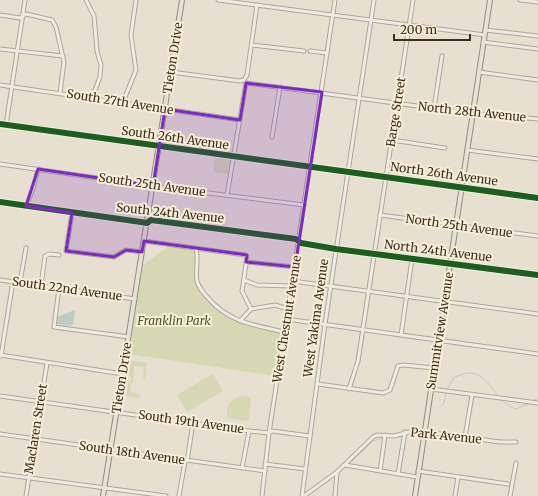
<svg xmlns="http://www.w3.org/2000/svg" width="538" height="496" viewBox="0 0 538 496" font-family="Merriweather,serif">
<rect width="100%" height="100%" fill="#e7e0d1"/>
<g fill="#d6d7b3">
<path d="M215,158l17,2 -2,14 -17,-2z"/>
<path d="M168,247c9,1 23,-1 28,7l1,30 4,8 22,23 9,5 50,13 -6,43 -147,-22 14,-89z"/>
<path d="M128,360l19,3 -2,16h-2l1,-12 -10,-1 -1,17h-2l-1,9 11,3 -2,3 -13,-2 2,-12 4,-5 -5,-8z"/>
<path d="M213,374l10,17 -36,21 -10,-17z"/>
<path d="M242,396l9,1 -2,22 -2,2 -20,-3c-1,-11 3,-20 15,-22z"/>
</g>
<path fill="#bcccc2" d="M75,310l-2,14 -2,2 -15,-2 1,-7z"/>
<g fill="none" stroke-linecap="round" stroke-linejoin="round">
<g stroke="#bcccc2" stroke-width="1">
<path d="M448,388l6,-11c5,-1 11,-4 16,-4 11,0 22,13 27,22"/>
<path d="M500,400l15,9 13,-5"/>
<path d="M533,400l5,-1"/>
<path d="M440,407l4,-4 2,-10"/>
<path d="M406,434h9"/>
<path d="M387,438l14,-2"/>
<path d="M351,462l22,-21 10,-3"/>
</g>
<g stroke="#ada599" stroke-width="5">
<g id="minor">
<path d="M86,0l8,16 3,35 4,14 -1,12 -8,21"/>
<path d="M218,0l267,35"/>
<path d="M520,0l18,2"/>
<path d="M0,15l20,3 6,-4 26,6 4,7 8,35 -4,31"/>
<path d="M485,30l53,6"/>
<path d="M483,42l55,7"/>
<path d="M252,45l52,6"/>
<path d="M0,49l63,7"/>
<path d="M310,51l17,2"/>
<path d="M171,72l69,9 4,-1 3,-5 10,-70"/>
<path d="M479,72l59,8"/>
<path d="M0,85l240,35"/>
<path d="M123,102l13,-32 -5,-35 5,-35"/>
<path d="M434,108l8,-52"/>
<path d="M0,124l538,74"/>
<path d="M6,125l19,-125"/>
<path d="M272,137l8,-50"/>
<path d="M392,140l53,8"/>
<path d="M467,150l71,9"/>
<path d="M0,164l153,22 151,19"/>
<path d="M227,195l19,-112 223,30 69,6"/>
<path d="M0,202l141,20 6,1 4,-3 145,19 5,4 35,6 202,26"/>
<path d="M26,206l7,-17 5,-20"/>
<path d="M72,213l-6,38 48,6 12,-7 16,2"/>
<path d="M380,215l158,21"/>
<path d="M144,241l101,14 2,3 -5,33 9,18 -11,12"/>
<path d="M196,248c3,12 -1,24 1,33 2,7 7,13 12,18 21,24 46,26 75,33"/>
<path d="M246,262l49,5"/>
<path d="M0,280l135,19"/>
<path d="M244,280l13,5 35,1"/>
<path d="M292,281l246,33"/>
<path d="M20,282l6,-34"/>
<path d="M41,286l4,-30 5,-2 9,1"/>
<path d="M59,288l-5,39 75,10"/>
<path d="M251,309l24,-4 13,4"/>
<path d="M286,319l252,35"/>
<path d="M401,335l11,-76"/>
<path d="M0,355l123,19"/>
<path d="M1,356l12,-75"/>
<path d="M318,384l65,9 7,-3 8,-24 5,-1 31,3"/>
<path d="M349,389l9,-28 55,-361"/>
<path d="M431,389l107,14"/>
<path d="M0,396l249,35 20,2 3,-2 38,5"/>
<path d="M0,434l265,37"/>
<path d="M465,437l7,-42"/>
<path d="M187,461l6,-38"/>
<path d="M265,464l40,5"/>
<path d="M345,465l72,12"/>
<path d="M242,468l7,-37"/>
<path d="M380,471l5,-36"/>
<path d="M418,471l90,13"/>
<path d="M0,474l166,22"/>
<path d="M398,474l7,-42"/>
<path d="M26,496l21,-133"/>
<path d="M179,496l6,-35"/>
<path d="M262,496l7,-63 66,-433"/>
<path d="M302,496l23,-172 49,-324"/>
<path d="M304,496l33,-24 36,-35 4,-2 17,1 15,-4 10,-1 81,11h16"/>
<path d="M335,496l2,-24"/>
<path d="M455,496l3,-19"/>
<path d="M510,496l6,-33"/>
</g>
</g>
<g stroke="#928b80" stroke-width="6">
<g id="major">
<path d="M103,496l79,-496"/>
<path d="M415,496l75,-496"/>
</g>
</g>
<use href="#minor" stroke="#efebe3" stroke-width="3"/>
<use href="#major" stroke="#e6e1d4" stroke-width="4"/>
<g stroke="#f7eed8" stroke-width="8">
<g id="cycleway">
<path d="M0,124l538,74"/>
<path d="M0,202l141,20 6,1 4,-3 145,19 5,4 35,6 202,26"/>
</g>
</g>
<use href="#cycleway" stroke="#1b5e20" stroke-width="6"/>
</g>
<path fill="#7b2cbf" fill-opacity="0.2" stroke="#7b2cbf" stroke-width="3" stroke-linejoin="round" d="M246,83l76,9 -27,175 -49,-5 1,-7 -103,-14 -2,11 -16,-2 -12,7 -48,-6 6,-38 -46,-7 12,-37 115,17 12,-77 75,11z"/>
<g text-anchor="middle" stroke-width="4" stroke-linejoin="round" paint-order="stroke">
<g font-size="12" fill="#3d2e20" stroke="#f7eed8">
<text transform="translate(173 58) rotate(-81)" y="4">Tieton Drive</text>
<text transform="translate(120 102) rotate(9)" y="4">South 27th Avenue</text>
<text transform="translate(396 112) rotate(-81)" y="4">Barge Street</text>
<text transform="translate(472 112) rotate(6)" y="4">North 28th Avenue</text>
<text transform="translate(175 138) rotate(8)" y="4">South 26th Avenue</text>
<text transform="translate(444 174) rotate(8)" y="4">North 26th Avenue</text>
<text transform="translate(152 185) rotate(8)" y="4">South 25th Avenue</text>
<text transform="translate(170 213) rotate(6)" y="4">South 24th Avenue</text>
<text transform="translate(459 226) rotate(8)" y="4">North 25th Avenue</text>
<text transform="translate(438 251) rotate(7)" y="4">North 24th Avenue</text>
<text transform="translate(67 289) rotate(8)" y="4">South 22nd Avenue</text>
<text transform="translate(316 318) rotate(-82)" y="4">West Yakima Avenue</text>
<text transform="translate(287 319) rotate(-81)" y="4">West Chestnut Avenue</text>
<text transform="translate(440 331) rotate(-81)" y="4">Summitview Avenue</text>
<text transform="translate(122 378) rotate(-81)" y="4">Tieton Drive</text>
<text transform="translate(191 422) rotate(8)" y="4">South 19th Avenue</text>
<text transform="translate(36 429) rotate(-81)" y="4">Maclaren Street</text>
<text transform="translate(446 436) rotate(6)" y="4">Park Avenue</text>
<text transform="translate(132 453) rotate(8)" y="4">South 18th Avenue</text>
</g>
<g font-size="12" font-style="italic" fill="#4d5a26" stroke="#f7eed8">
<text x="174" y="325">Franklin Park</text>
</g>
</g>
<path d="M394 34v6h76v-6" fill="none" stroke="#3d2e20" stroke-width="2"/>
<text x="400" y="34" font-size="12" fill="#3d2e20" stroke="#f7eed8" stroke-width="3" paint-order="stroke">200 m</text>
</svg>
